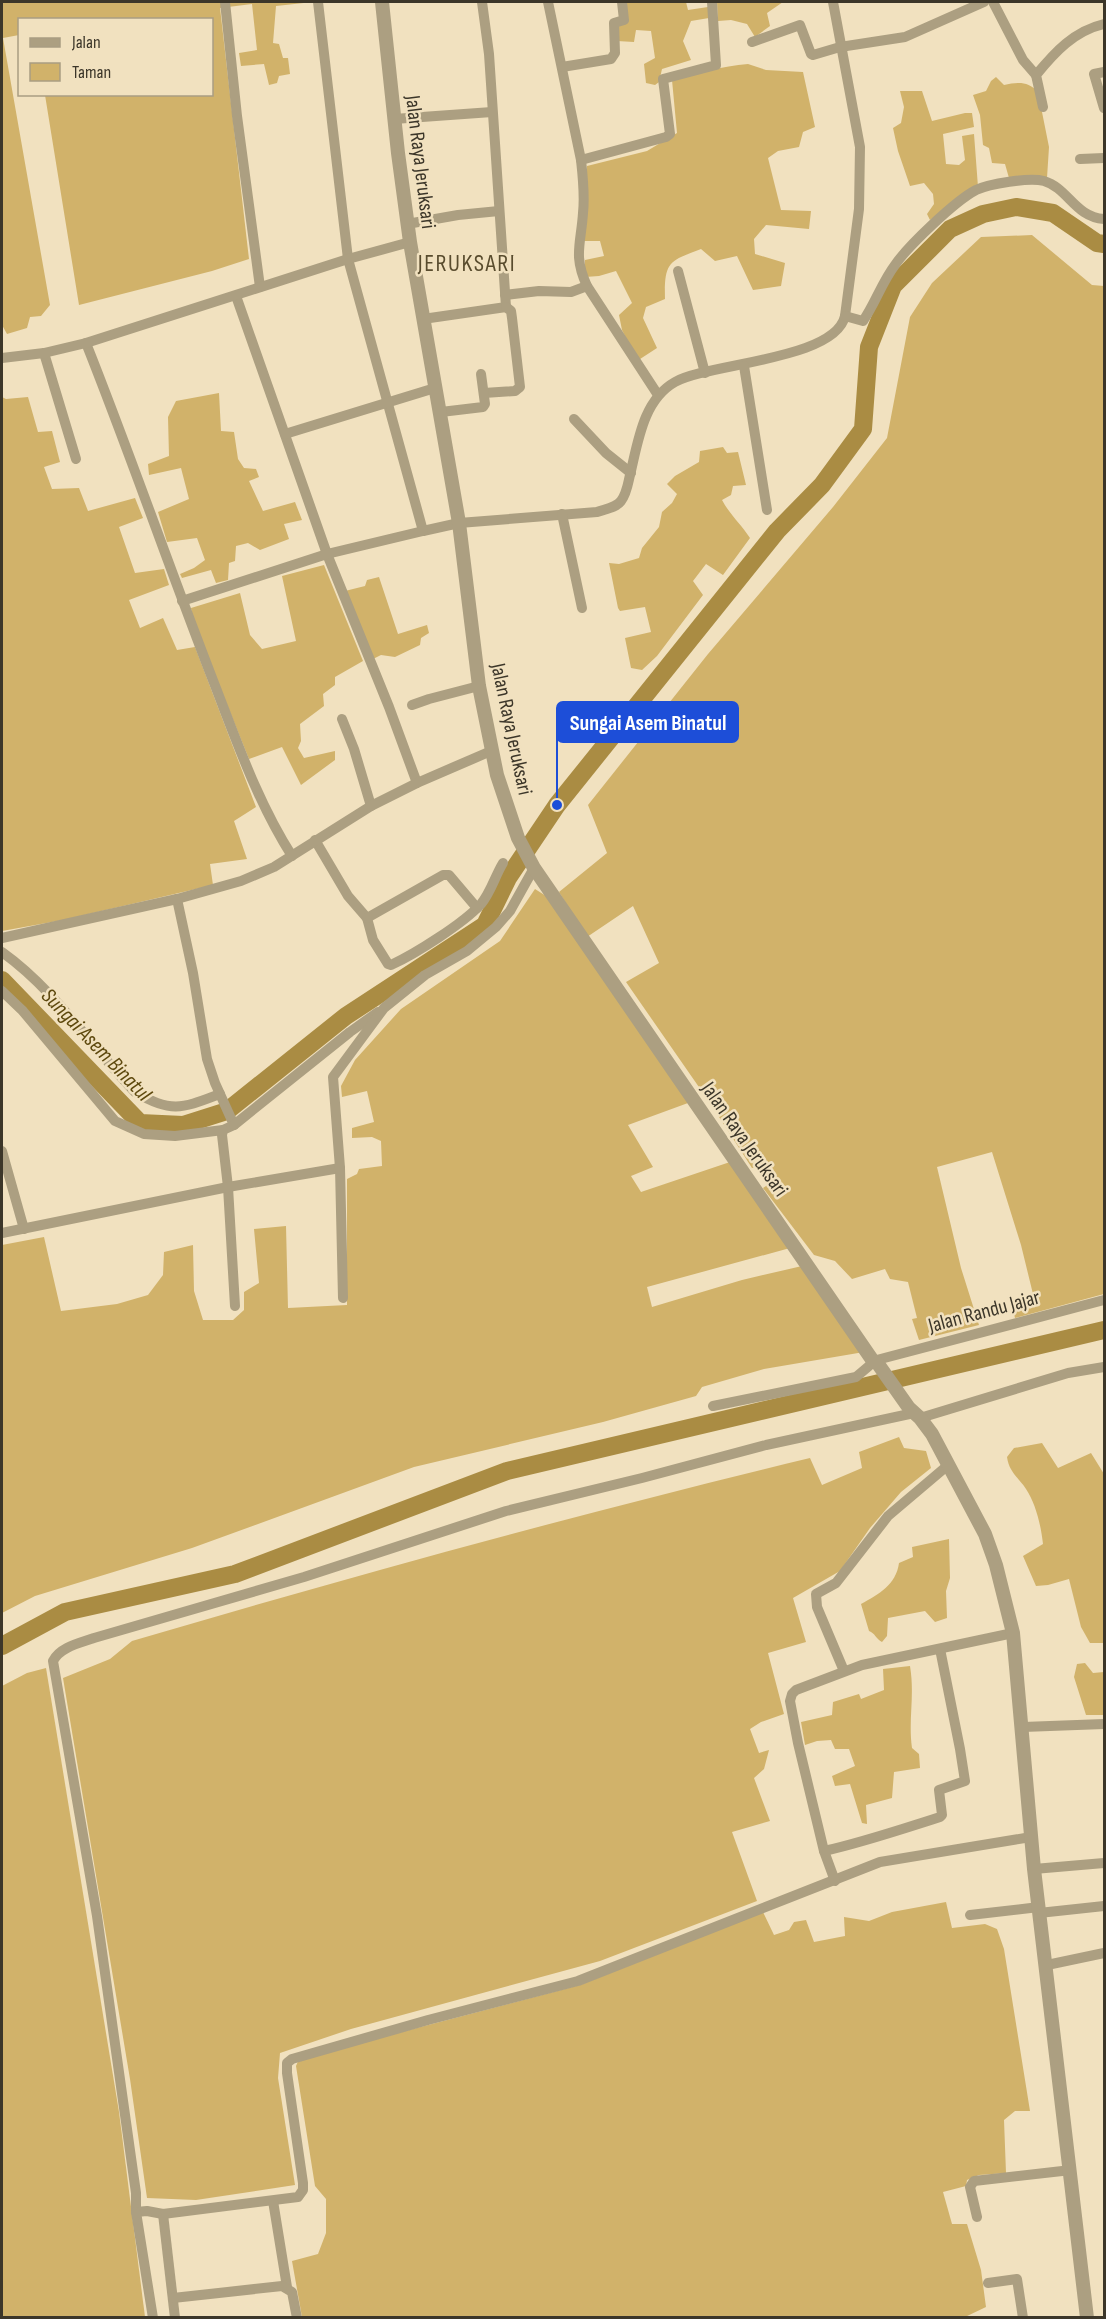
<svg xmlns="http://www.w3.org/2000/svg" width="1106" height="2319" viewBox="0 0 1106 2319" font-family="'Sofia Sans Condensed',sans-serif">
<rect width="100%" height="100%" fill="#f1e1bf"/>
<g fill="#d1b26a">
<path d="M2,2h311l-37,4 -3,37 6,1 4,14h5l2,16 -11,2 -2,7 -8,2 -5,-21 -23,2 -2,-13 18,-3 -5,-46 -32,4 29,251 -37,12 -133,34 -34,-210 167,-1v-74h-192l-1,15 -16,3 47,267 -9,11 -11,1 -3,11 -20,6 -5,-9z"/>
<path d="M625,2h61l2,8 20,-3 1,11 -18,3 -8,20 8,19 -29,9 -3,13 -4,3 -9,-2 -2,-19 11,-6 -4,-27 -15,-1 -2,12 -17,-1v-17z"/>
<path d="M717,2h66l-16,11 3,13 -15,11 -8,-13 -16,-4 -13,1z"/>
<path d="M748,64l18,6 37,2 12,55 -12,5 -4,15 -21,4 -10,7 13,52 30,1 -2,18 -43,-4 -12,14 1,15 30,9 -4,23 -28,4 -16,-34 -22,5 -14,-12c-32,12 -37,13 -36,50l-19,8 -3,11 14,30 -20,13 -15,-31 -3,-15 13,-12 -16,-32 -17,5 -14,1v-17l19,-4 -4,-15h-17l4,-75 60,-15 30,-18 -5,-53c25,-6 50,-14 76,-16z"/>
<path d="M996,77l8,8c14,-3 24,-4 34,7l11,55 -2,31h-38l-4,-14 -13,-1 -3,-15 -6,-3 -3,-30 -7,-20 13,-4 5,-10z"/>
<path d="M900,91h22l10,30 33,-8h7l2,14 -31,7 3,30 13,1 6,-5 -3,-24 12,-2 4,53 -48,33 -3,-6 7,-10 -1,-10 -9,-11 -14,3 -12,-35 -5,-23 8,-5 3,-16z"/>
<path d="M1032,235l60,50 12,1v1008l-89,24 -4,-16 22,-8 -12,-49 -29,-93 -55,15 24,101 18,57 -60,15 -7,-21 5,-1 -9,-36 -18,-3 -5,-10 -33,10 -17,-18 -21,-6 -51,-67 6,-4 -9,-18 -8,2 -42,-65 -84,-121 33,-19 -26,-57 -46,31 -28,-45 48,-39 -19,-48 120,-151 125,-147 54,-69 23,-121 22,-34 49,-46z"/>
<path d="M219,393l2,38 13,1 4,27 6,9 12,1 3,8 -10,4 14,30 32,-9 7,18 -18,4 5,15 -29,11 -12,-7 -12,3 -1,15 -6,2 -1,17 -12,3 -5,-13 -29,8 -2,-4 14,-6 11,-8 -8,-22 -30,4 -9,-30 31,-13 -8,-31 -32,7 -1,-11 21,-8 -1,-39 8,-16z"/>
<path d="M2,397l4,2 22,-2 10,35 14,-1 8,31 -16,5 8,22 27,-1 9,23 47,-13 8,20 -24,9 16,46 29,-4 5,16 -40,15 11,28 23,-10 14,32 18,-3 61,160 -22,14 13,38 -37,5 3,21 -150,35 -61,11z"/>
<path d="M723,447l4,6 11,-1 8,33 -13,1 -2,9 -9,5c8,15 19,24 28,38l-27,37 -17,-11 -13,17 10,14 -46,61 -15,14 -11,-2 -6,-30 26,-6 -6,-25 -25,4 -2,-3 -9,-45 10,1 20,-6 3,-10 17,-21 3,-15 10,-9 5,-9 -10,-10 8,-8 24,-14 1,-11z"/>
<path d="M324,565l39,96 -28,16v8l-12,9 1,12 -24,18 1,17 -3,7 6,10 31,-7v9l-34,25 -19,-38 -33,12 -56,-138 -2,-13 49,-15 10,42 12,14 34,-8 -14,-65z"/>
<path d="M379,577l19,57 29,-9 2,8 -8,5 -1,7 -25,12 -14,-2 -8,4 -28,-68 20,-5 2,-6z"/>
<path d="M535,889l11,7 142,207 -60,22 25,42 -22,9 10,16 89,-30 60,86 -143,39 5,20 90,-27 60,-14 62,86 -100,17 -62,18 -6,9 -93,26 -189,45 -222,81 -157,48 -33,17v-368l42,-8 17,74 56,-7 31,-9 15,-20 1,-23 29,-7 1,46 9,29h30l11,-10v-18l15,-9 -5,-54 32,-3 2,82 59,-3v-126l10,-5 2,-5 23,-3 -1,-25 -9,-4 -20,1v-10l22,-6 -7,-31 -25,6 -1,-11 14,-26 46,-51 99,-68z"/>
<path d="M899,1437l5,11 22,3 5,17 -30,24 -31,36 -30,43 -47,27 13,44 -38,11 16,61 -23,8 -11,7 9,24 10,-3 -5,19 -10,9 16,43 -38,11 25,69 -157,60 -249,68 -71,24 -2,25 17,107 -99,15 -49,-2 -17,-119 -67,-401 47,-19 22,-18c224,-66 450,-128 678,-183l12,27 40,-17 -3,-16z"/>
<path d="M1042,1443l16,25 33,-15 13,21v169h-14l-9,-16 -12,-48 -21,6 -12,1 -13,-30 20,-12c-2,-18 -7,-40 -17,-55 -8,-12 -17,-17 -19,-32l7,-9z"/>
<path d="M949,1539l1,39 -4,13 1,27 -12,4 -10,-11 -37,7 -1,18 -5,6c-6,-3 -7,-9 -13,-11l-8,-27c18,-10 35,-19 38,-41l14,-6 -1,-10z"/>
<path d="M1085,1663l8,10 11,-1v43h-18l-12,-38 3,-13z"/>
<path d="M910,1666c5,30 -2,54 2,82l7,6 1,14 -26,4 -2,26 -26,7 1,19 -5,-1 -12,-39 -15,2 -3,-10 23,-10 -6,-17h-14l-4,-9 -14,1 -12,4 -4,-23 31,-7 1,-13 26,-8 2,5 23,-9 -1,-21z"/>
<path d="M46,1668l73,444 26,205 -143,1v-632l25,-13z"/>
<path d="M946,1902l6,26 33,-4 12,5 7,20 26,162h-15l-11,9 2,53 -27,2 -12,5 -1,6 -23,6 9,32h15l14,46 5,37 -21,10h-663l-10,-56 26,-7 8,-21v-34l-11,-13 -19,-120 3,-7 281,-74 183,-73 11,23 15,-5 5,-8 12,-2 8,22 31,-6 -1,-19 25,4 23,-9z"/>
</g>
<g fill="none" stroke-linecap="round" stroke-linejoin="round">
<g stroke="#aa8c43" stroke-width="18">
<path d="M2,980l138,143 43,2 44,-14 119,-95 139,-91 23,-47 49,-73 220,-274 45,-46 41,-56 6,-82 24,-61 57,-57 33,-15 33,-7 37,6 44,30 7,1"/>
<path d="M2,1646l63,-34 170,-38 272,-103 597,-141"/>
</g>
<g stroke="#ac9f81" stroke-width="10">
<path d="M225,2l12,114 23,171"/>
<path d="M318,2l30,257 75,272 36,-8 138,-11c8,-3 19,-4 24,-11 6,-8 7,-18 9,-26 8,-33 13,-75 45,-93 34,-19 160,-22 170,-66l14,-107 1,-62 -27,-145"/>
<path d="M548,2l33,158 85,-23 4,-3 -7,-55 53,-14 -4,-63"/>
<path d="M993,2l30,58 13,15"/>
<path d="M752,42l48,-17 11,29 2,1 27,-8 65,-10 79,-35"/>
<path d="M562,67l49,-8 4,-6 -1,-30 10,-3 -2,-18"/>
<path d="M1104,72l-10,2 10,34"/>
<path d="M1043,107l-7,-32c19,-23 38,-44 68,-51"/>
<path d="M394,119l98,-7"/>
<path d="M1080,159l24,-1"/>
<path d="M581,160c2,18 4,35 2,53 -2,31 -10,43 4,73l71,109"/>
<path d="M407,224l51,-9 41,-4"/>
<path d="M678,271l27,102"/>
<path d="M505,295l34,-4 32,1 16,-6"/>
<path d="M236,296l91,258 62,153 28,76"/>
<path d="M845,316l18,5c12,-17 19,-39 32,-56 13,-19 60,-64 81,-75 13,-6 53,-13 68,-9 24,7 31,36 60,38"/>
<path d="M423,319l83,-12 -17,-253 -7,-52"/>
<path d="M86,343c45,113 84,227 128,340 23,59 44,120 78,173"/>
<path d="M44,353l32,106"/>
<path d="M2,358l42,-5 42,-10 262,-84 62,-17"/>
<path d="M744,366l23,144"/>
<path d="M484,393l31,-2 5,-4 -8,-69 -1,-7 -5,-4"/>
<path d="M441,412l42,-5 2,-3 -4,-30"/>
<path d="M574,419l32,34 25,20"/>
<path d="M285,434l150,-46"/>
<path d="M562,514l20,94"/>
<path d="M182,601l145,-47 96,-23"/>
<path d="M412,705l17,-6 50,-13"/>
<path d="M342,719l12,30 17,57"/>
<path d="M315,840l33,56 19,22 6,22 15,24 3,1c24,-11 73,-42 90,-61 10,-12 14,-28 22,-41"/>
<path d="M177,899l16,74 14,86 8,24 19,42 -11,5 -1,5 6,52 7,119"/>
<path d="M367,918l76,-43h6l28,33"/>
<path d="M2,938l175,-39 64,-18 33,-14 97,-61 46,-23 74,-32"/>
<path d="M2,952c52,37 89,94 133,140 37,22 48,16 85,2"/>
<path d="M2,991l20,19 93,111 29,13 31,2 48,-6"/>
<path d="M234,1125l116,-93 28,-20"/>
<path d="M2,1151l22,78"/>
<path d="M2,1233l226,-46 112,-19"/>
<path d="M343,1298l-3,-130 -7,-91 51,-69 41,-33 42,-24 29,-24 14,-16 24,-43"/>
<path d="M713,1406l143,-29 13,-11 4,-5 231,-61"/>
<path d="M914,1413l-148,32 -124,33 -136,33 -202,66 -210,61c-14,5 -34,9 -41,23l44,255 39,277v19l11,-1 16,3 135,-17 5,-7v-7l-16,-110v-10l5,-4 136,-39 150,-39 302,-119 151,-25"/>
<path d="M920,1418l148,-45 36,-6"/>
<path d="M844,1671l-27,-64 -1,-13 20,-11 52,-67 59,-50"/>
<path d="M1023,1727l81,-3"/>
<path d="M824,1851c40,-9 78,-22 116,-34l2,-2 -3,-25 26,-9 -5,-32 -20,-100"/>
<path d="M1034,1869l70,-6"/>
<path d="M835,1881l-11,-30 -26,-108 -8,-42 2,-7 4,-4 66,-25 151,-32"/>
<path d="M1039,1913l65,-7"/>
<path d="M970,1915l69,-8"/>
<path d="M1047,1965l57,-12"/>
<path d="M273,2201l14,86"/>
<path d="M136,2212l17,106"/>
<path d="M163,2214l12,104"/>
<path d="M977,2217l-7,-30 4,-6 97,-11"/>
<path d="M988,2283l29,-4 6,39"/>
<path d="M173,2298l109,-12 10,6 5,26"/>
</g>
<path stroke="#ac9f81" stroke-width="14" d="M382,2l16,151 12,89 49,281 20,163 18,89 21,63 16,30 339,493 5,3 31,44 11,10 12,16 53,100 11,31 17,68 21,236 53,449"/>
</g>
<g text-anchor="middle" stroke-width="5" stroke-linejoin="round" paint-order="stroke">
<g font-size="21" fill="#3c3629" stroke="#f1e1bf">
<text transform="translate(421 162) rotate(83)" y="7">Jalan Raya Jeruksari</text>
<text transform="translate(512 729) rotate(78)" y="7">Jalan Raya Jeruksari</text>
<text transform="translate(745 1139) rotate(55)" y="7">Jalan Raya Jeruksari</text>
<text transform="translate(984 1311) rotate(-15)" y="7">Jalan Randu Jajar</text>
</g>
<g font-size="22" font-style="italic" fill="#5e490e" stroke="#f1e1bf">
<text transform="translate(97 1044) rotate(46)" y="8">Sungai Asem Binatul</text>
</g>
<g font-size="24" letter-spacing="1.5" fill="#594c2e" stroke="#f1e1bf">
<text x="467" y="271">JERUKSARI</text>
</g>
</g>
<path fill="none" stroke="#1d4ed8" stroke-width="2" d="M557 805L557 722"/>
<circle fill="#1d4ed8" stroke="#f1e1bf" stroke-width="2" cx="557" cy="805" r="6"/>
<rect fill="#1d4ed8" stroke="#1d4ed8" stroke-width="2" x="557" y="702" width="181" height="40" rx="6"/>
<g font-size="22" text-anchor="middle" font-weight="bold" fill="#fff">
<text x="648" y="730">Sungai Asem Binatul</text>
</g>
<rect width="1106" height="2319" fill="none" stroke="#3c3629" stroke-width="6"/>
<rect x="18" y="18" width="195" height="78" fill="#f1e1bf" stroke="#a99d83" stroke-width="1.5"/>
<rect x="30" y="38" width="30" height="9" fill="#ac9f81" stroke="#a99d83" stroke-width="1.5"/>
<text x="72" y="48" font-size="18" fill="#3c3629">Jalan</text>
<rect x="30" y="63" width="30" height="18" fill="#d1b26a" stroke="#a99d83" stroke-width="1.5"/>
<text x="72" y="78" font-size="18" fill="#3c3629">Taman</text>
</svg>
